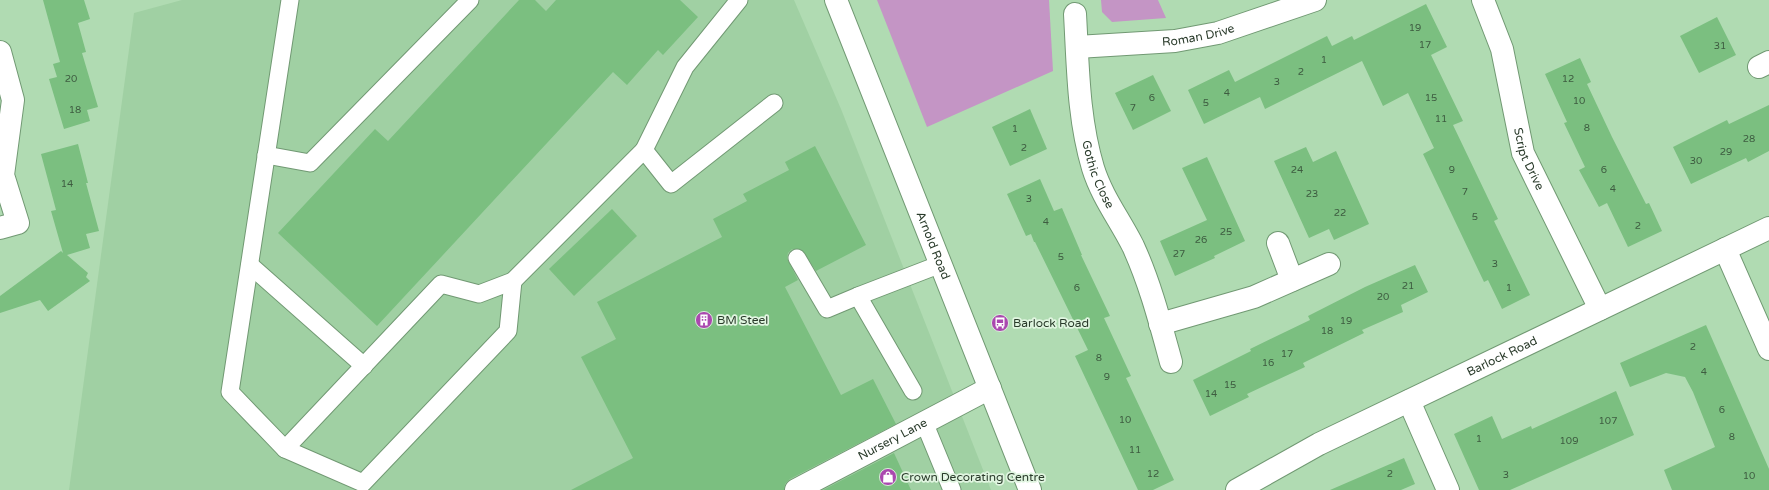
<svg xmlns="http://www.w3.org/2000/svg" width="1769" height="490" viewBox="0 0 1769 490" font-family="'Varela Round',sans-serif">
<rect width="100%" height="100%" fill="#b0dbb2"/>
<path fill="#a0d0a3" d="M182,0h612l47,109 150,381h-922l65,-477z"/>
<g fill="#c495c5">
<path d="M877,0h172l4,71 -126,56z"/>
<path d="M1101,0h57l8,18 -54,4 -10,-10z"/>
</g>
<g fill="#7bbf80">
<path d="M43,0h41l6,19 -12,4 8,29 -4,1 16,54 -11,3 3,11 -26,8 -15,-50 8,-2 -4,-13 7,-2z"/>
<path d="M519,0h16l11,11 10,-11h124l18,17 -35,38 -5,-5 -31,35 -14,-13 -236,254 -99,-93 97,-104 13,12z"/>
<path d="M1426,4l21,43 -16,8 32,66 -10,4 45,94 -4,2 36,74 -28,14 -14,-29 -4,2 -61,-128 11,-6 -26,-55 -25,13 -21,-45 -97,48 -5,-12 -56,27 -16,-34 41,-20 6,12 92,-46 5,10 20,-10 2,4z"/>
<path d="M1717,17l19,38 -37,18 -19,-37z"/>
<path d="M1580,58l11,24 -4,2 25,53 34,67 3,-1 13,28 -34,16 -21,-44 -8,4 -20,-37 6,-3 -21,-44 3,-1 -22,-48z"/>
<path d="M1153,75l18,36 -38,19 -18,-37z"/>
<path d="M1769,105v46l-21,11 -2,-4 -55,26 -18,-37 54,-27 2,4z"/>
<path d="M1030,109l17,40 -37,17 -18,-39z"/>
<path d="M78,144l10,39h-2l13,48 -13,3 4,14 -23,7 21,18 -2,4 4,4 -42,30 -8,-11 -40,13v-17l61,-45 2,2 -12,-42 5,-1 -15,-56z"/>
<path d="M815,146l51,99 -50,26 -14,-21 -10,-1 -4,4 -1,5 11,22 -13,7 56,108 32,-16 23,45 -106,55 -5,5 -1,6h-213l62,-32 -52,-101 35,-18 -19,-37 125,-65 -9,-18 34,-18 -4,-7 46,-24 -4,-8z"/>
<path d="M1306,147l7,15 23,-11 33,73 -35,16 -5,-11 -20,9 -35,-77z"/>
<path d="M1207,157l38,84 -31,15 1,2 -40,18 -15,-35 47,-21 -25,-52z"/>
<path d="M1040,179l14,32 8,-3 20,47h-1l29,61 -6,2 27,58 -5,2 48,102 -21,10h-15l-63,-134 13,-6 -53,-108h-1l-3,-8 -5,2 -19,-42z"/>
<path d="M612,209l25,27 -63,60 -25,-27z"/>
<path d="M1415,265l13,27 -27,13 2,7 -41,18 2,3 -61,30 2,4 -58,27 2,3 -39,19 -17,-36 58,-29 -1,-2 60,-29 -2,-4 57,-29z"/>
<path d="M1706,325l63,144v21h-97l-8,-20 51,-23 -22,-55 -8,-15 -19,-4 -36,14 -10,-24z"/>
<path d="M1616,391l18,44 -124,55h-31l-25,-56 38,-18 10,23 29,-13 1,3z"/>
<path d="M894,453l17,37h-88z"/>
<path d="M1404,458l11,26 -14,6h-71z"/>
</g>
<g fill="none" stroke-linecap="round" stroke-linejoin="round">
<g stroke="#719973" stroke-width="19">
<g id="lane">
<path d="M290,0l-60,392 55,57 156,-165 38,10 34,-13 131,-131 41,-83 54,-67"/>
<path d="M644,150l27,34 103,-81"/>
<path d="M266,155l44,8 160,-163"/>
<path d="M797,258l30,51 31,-13"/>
<path d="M250,265l114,101"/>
<path d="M913,391l-55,-95 83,-32"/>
<path d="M924,422l28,68"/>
<path d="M285,449l78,34 145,-152 5,-50"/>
</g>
</g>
<g stroke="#719973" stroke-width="24">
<g id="street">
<path id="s1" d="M1483,0l19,49 21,104 77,156"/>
<path id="s2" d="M1075,14c3,52 3,104 18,154 9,29 27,52 40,78 17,37 27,76 38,116"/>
<path id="s3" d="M1077,47l98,-6 43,-8 97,-33"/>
<path d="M0,52l13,48 -10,75 15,48 -18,5"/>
<path d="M1759,67l10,-5"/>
<path d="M1278,243l14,37"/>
<path d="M1725,249l44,100"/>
<path d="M1160,324l94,-27 75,-33"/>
<path d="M1409,401l39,89"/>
<path id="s4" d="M796,490l194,-102"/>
<path id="s5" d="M1237,490l82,-46 450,-216"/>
</g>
</g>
<g stroke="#719973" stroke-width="24">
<g id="secondary">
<path id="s6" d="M836,0l194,490"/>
</g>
</g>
<use href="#lane" stroke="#fff" stroke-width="17"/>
<use href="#street" stroke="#fff" stroke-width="22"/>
<use href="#secondary" stroke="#fff" stroke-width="22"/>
</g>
<defs>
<g id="building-disc" transform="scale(0.9)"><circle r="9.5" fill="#aa48af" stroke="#e0f5e0"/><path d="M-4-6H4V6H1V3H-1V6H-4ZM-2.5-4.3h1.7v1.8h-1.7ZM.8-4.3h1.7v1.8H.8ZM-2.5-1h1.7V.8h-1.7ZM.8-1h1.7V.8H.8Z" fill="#fff"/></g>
<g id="bus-disc" transform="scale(0.9)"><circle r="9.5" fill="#aa48af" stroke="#e0f5e0"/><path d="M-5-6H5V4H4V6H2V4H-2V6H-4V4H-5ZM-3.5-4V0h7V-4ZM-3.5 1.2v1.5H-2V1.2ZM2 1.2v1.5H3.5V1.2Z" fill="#fff"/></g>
<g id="shop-disc" transform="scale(0.9)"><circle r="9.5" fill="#aa48af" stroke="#e0f5e0"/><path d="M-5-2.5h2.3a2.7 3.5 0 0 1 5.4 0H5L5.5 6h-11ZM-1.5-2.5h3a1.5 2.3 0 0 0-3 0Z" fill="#fff"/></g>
</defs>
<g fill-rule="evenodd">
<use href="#building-disc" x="704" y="320"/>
<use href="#bus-disc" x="1000" y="323"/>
<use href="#shop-disc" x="888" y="477"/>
</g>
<g text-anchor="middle" stroke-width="3.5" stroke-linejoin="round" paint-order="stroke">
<g font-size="10" fill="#3e5c40">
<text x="1415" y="31">19</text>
<text x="1425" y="48">17</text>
<text x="1720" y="49">31</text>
<text x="1324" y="63">1</text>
<text x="1301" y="75">2</text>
<text x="71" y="82">20</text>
<text x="1568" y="82">12</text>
<text x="1277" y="85">3</text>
<text x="1227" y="96">4</text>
<text x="1152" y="101">6</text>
<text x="1431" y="101">15</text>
<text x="1579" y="104">10</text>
<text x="1206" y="106">5</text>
<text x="1133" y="111">7</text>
<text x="75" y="113">18</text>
<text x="1441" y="122">11</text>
<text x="1587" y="131">8</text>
<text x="1015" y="132">1</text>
<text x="1749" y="142">28</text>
<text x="1024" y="151">2</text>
<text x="1726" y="155">29</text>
<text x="1696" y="164">30</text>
<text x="1297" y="173">24</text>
<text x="1452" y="173">9</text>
<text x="1604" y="173">6</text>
<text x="67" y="187">14</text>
<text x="1613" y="192">4</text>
<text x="1465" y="195">7</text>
<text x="1312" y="197">23</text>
<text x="1029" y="202">3</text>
<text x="1340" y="216">22</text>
<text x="1475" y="220">5</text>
<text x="1046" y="225">4</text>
<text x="1638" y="229">2</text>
<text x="1226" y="235">25</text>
<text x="1201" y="243">26</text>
<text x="1179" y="257">27</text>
<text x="1061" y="260">5</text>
<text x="1495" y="267">3</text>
<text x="1408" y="289">21</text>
<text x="1077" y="291">6</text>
<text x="1509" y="291">1</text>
<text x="1383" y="300">20</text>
<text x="1346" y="324">19</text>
<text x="1327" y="334">18</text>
<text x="1693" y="350">2</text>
<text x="1287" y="357">17</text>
<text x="1099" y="361">8</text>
<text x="1268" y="366">16</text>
<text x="1704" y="375">4</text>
<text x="1107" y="380">9</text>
<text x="1230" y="388">15</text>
<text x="1211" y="397">14</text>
<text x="1722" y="413">6</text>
<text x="1125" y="423">10</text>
<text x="1608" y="424">107</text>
<text x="1732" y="440">8</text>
<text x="1479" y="442">1</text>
<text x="1569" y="444">109</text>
<text x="1135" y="453">11</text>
<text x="1153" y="477">12</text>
<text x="1390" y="477">2</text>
<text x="1506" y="478">3</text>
<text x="1749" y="479">10</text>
</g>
<g font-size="12" fill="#2a3b2b" stroke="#e0f5e0">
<text dy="4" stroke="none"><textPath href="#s3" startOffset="122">Roman Drive</textPath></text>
<text dy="4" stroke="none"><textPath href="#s1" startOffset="166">Script Drive</textPath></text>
<text dy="4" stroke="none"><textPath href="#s2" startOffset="163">Gothic Close</textPath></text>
<text dy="4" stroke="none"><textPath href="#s6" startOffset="264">Arnold Road</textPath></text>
<text dy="4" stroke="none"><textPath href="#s5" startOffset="297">Barlock Road</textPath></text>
<text dy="4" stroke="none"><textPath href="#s4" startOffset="109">Nursery Lane</textPath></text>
</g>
<g font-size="12" fill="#2a3b2b" stroke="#e0f5e0" text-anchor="start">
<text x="717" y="324">BM Steel</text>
<text x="1013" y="327">Barlock Road</text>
<text x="901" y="481">Crown Decorating Centre</text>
</g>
</g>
</svg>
